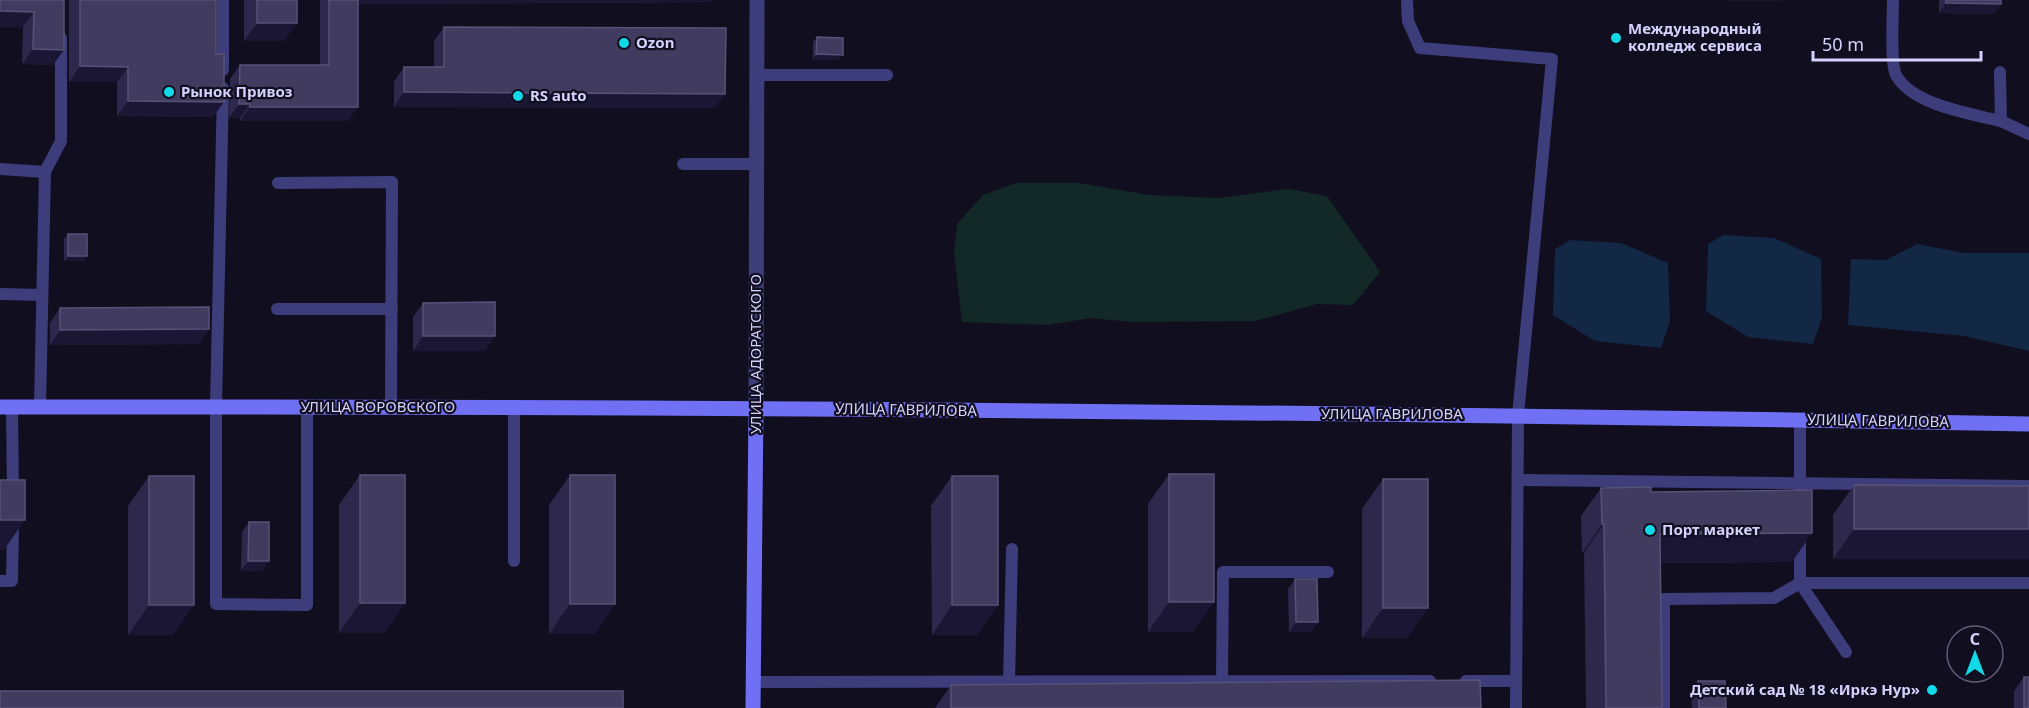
<svg xmlns="http://www.w3.org/2000/svg" width="2029" height="708" viewBox="0 0 2029 708" font-family="'Noto Sans',sans-serif">
<rect width="100%" height="100%" fill="#110e20"/>
<path fill="#122927" d="M1016,183h63l71,12 69,3 69,-9 39,7 53,76 -27,33 -36,-1 -62,17 -123,1 -41,-4 -43,7 -86,-3 -8,-69 3,-29 26,-29z"/>
<g fill="#122845">
<path d="M1723,235l51,3 47,21 1,58 -9,27 -65,-7 -42,-26 2,-67z"/>
<path d="M1570,240l51,3 47,20 2,58 -9,27 -66,-7 -42,-26 2,-66z"/>
<path d="M1917,244l47,9h65v98l-65,-15 -116,-11 3,-66 35,1z"/>
</g>
<g fill="none" stroke-linecap="round" stroke-linejoin="round">
<g stroke="#3d3d7b" stroke-width="12">
<path d="M223,0v70"/>
<path d="M1407,0l1,21 12,27 132,11 -34,356 -2,293"/>
<path d="M1893,0c0,16 -3,63 3,75 16,30 75,39 105,46"/>
<path d="M2000,72l1,49 28,13"/>
<path d="M757,75h130"/>
<path d="M223,88l-7,319v197l91,1v-198"/>
<path d="M683,164h74"/>
<path d="M0,169l45,3"/>
<path d="M278,183l114,-1 -1,225"/>
<path d="M0,294l42,1"/>
<path d="M277,309h115"/>
<path d="M12,407l1,89"/>
<path d="M40,407l5,-235 16,-31v-103"/>
<path d="M1800,420v72"/>
<path d="M1518,480l511,6"/>
<path d="M514,561v-154"/>
<path d="M0,581h12l1,-58"/>
<path d="M1800,583h229"/>
<path d="M1800,583l46,69"/>
<path d="M1466,681h50"/>
<path d="M754,682l676,-1"/>
<path d="M1009,682l3,-133"/>
<path d="M1222,682l1,-110h105"/>
<path d="M1664,708v-109l110,-1 26,-15v-47"/>
</g>
<path stroke="#3d3d7b" stroke-width="15" d="M756,408l1,-408"/>
<g stroke="#6f70f4" stroke-width="15">
<path d="M0,407c676,-1 1353,5 2029,17"/>
<path d="M753,708l3,-300"/>
</g>
</g>
<g fill="#2e294c">
<path d="M0,0h64l-11,65 -31,-1 1,-37h-23z"/>
<path d="M69,0h147l-3,117 -96,-1v-34h-48z"/>
<path d="M244,0h53l-13,41h-40z"/>
<path d="M320,0h391l-1,2 -352,2 -10,117h-108v-3h-11l1,-39 10,-14h80z"/>
<path d="M1939,0h62l-7,14 -55,-1z"/>
<path d="M444,27l271,81 -321,-1v-25l10,-15h30v-26z"/>
<path d="M817,37l22,23h-26v-18z"/>
<path d="M68,234l16,27h-20v-22z"/>
<path d="M423,303l72,33 -10,15h-72v-34z"/>
<path d="M60,308l149,21 -10,15 -149,1v-22z"/>
<path d="M1169,474l24,158h-45v-128z"/>
<path d="M360,475l45,128 -21,30h-45v-128z"/>
<path d="M570,475l45,129 -21,30h-45v-129z"/>
<path d="M149,476l24,159h-45v-129z"/>
<path d="M952,476l25,159h-45l-1,-129z"/>
<path d="M1383,479l24,159h-45v-129z"/>
<path d="M1854,485l175,1 -196,73v-44z"/>
<path d="M1601,488l50,4 141,70 -132,1 2,145h-76l-2,-155h-2l-1,-37z"/>
<path d="M249,522l20,39 -7,10h-21l1,-39z"/>
<path d="M1295,579l23,43 -7,10h-22l-1,-43z"/>
<path d="M2024,677l5,31h-15v-17z"/>
<path d="M1698,681l28,27h-34l-1,-17z"/>
<path d="M951,685l530,23h-546z"/>
</g>
<g fill="#1b1633">
<path d="M351,0h360l-1,2 -362,2z"/>
<path d="M1728,0h54l-1,1h-53z"/>
<path d="M1946,3l55,1 -7,10 -55,-1z"/>
<path d="M0,11l34,1 -11,15h-23z"/>
<path d="M257,23h40l-13,18h-40z"/>
<path d="M33,49l31,1 -11,15 -31,-1z"/>
<path d="M816,54l27,1 -4,5h-26z"/>
<path d="M80,66l48,1 -11,15h-48z"/>
<path d="M404,92l321,2 -10,14 -321,-1z"/>
<path d="M128,101l96,1 -11,15 -96,-1z"/>
<path d="M239,104h11l-10,14h-11z"/>
<path d="M250,107h108l-10,14h-108z"/>
<path d="M68,256h19l-3,5h-20z"/>
<path d="M209,329l-10,15 -149,1 10,-15z"/>
<path d="M423,336h72l-10,15h-72z"/>
<path d="M0,520h25l-21,30h-4z"/>
<path d="M1602,524h2l-20,29h-2z"/>
<path d="M1854,529h175v30h-196z"/>
<path d="M1812,533l-20,29 -152,1 20,-29z"/>
<path d="M248,561h21l-7,10h-21z"/>
<path d="M1169,602h45l-21,30h-45z"/>
<path d="M360,603h45l-21,30h-45z"/>
<path d="M570,604h45l-21,30h-45z"/>
<path d="M149,605h45l-21,30h-45z"/>
<path d="M952,605h46l-21,30h-45z"/>
<path d="M1383,608h45l-21,30h-45z"/>
<path d="M1296,622h22l-7,10h-22z"/>
</g>
<g fill="#403b5f" stroke="#575278" stroke-width="1.5">
<path d="M0,0h64v50l-31,-1 1,-37 -34,-1z"/>
<path d="M80,0h136v54h8v48l-96,-1v-34l-48,-1z"/>
<rect x="257" y="0" width="40" height="23"/>
<path d="M329,0h29v107h-108v-3h-11l1,-39h89z"/>
<path d="M1946,0h55v4l-55,-1z"/>
<path d="M444,27l282,1 -1,66 -321,-2v-25h40z"/>
<path d="M817,37l26,1v17l-27,-1z"/>
<rect x="68" y="234" width="19" height="22"/>
<path d="M495,302v34h-72v-33z"/>
<path d="M209,307v22l-149,1v-22z"/>
<rect x="1169" y="474" width="45" height="128"/>
<rect x="360" y="475" width="45" height="128"/>
<rect x="570" y="475" width="45" height="129"/>
<rect x="149" y="476" width="45" height="129"/>
<rect x="952" y="476" width="46" height="129"/>
<rect x="1383" y="479" width="45" height="129"/>
<rect x="0" y="480" width="25" height="40"/>
<path d="M1854,485l175,1v43h-175z"/>
<path d="M1651,487v5l161,-2v43l-152,1 2,174h-56l-2,-184h-2l-1,-36z"/>
<path d="M249,522h20v39h-21z"/>
<path d="M1295,579h22l1,43h-22z"/>
<rect x="2024" y="677" width="5" height="31"/>
<path d="M1480,680l1,28h-530v-23z"/>
<path d="M1698,681h27l1,27h-27z"/>
<rect x="0" y="691" width="623" height="17"/>
</g>
<g fill="#11d9e7" stroke="#110e20" stroke-width="2">
<circle cx="1616" cy="38" r="6"/>
<circle cx="624" cy="43" r="6"/>
<circle cx="169" cy="92" r="6"/>
<circle cx="518" cy="96" r="6"/>
<circle cx="1650" cy="530" r="6"/>
<circle cx="1932" cy="690" r="6"/>
</g>
<g text-anchor="middle" stroke-width="4.5" stroke-linejoin="round" paint-order="stroke">
<g font-size="15" font-weight="bold" fill="#d4d1fc" stroke="#110e20" text-anchor="start">
<text x="1628" y="34">Международный<tspan x="1628" dy="17">колледж сервиса</tspan></text>
<text x="636" y="48">Ozon</text>
<text x="181" y="97">Рынок Привоз</text>
<text x="530" y="101">RS auto</text>
<text x="1662" y="535">Порт маркет</text>
<text x="1920" y="695" text-anchor="end">Детский сад № 18 «Иркэ Нур»</text>
</g>
<g font-size="15" fill="#d4d1fc" stroke="#110e20">
<text transform="translate(756 354) rotate(-90)" y="5">УЛИЦА АДОРАТСКОГО</text>
<text x="378" y="412">УЛИЦА ВОРОВСКОГО</text>
<text transform="translate(906 410) rotate(1)" y="5">УЛИЦА ГАВРИЛОВА</text>
<text x="1392" y="419">УЛИЦА ГАВРИЛОВА</text>
<text transform="translate(1878 421) rotate(1)" y="5">УЛИЦА ГАВРИЛОВА</text>
</g>
</g>
<g transform="translate(1975 654)"><circle r="28" fill="#110e20" stroke="#5f5c78" stroke-width="1.5"/>
<path d="M0-4.5L10 22L0 15L-10 22Z" fill="#11d9e7"/>
<text y="-9" font-size="16" font-weight="bold" text-anchor="middle" fill="#d4d1fc">С</text>
</g>
<path d="M1813 51v9h168v-9" fill="none" stroke="#d4d1fc" stroke-width="3"/>
<text x="1822" y="51" font-size="18" fill="#d4d1fc" stroke="#110e20" stroke-width="4.5" paint-order="stroke">50 m</text>
</svg>
